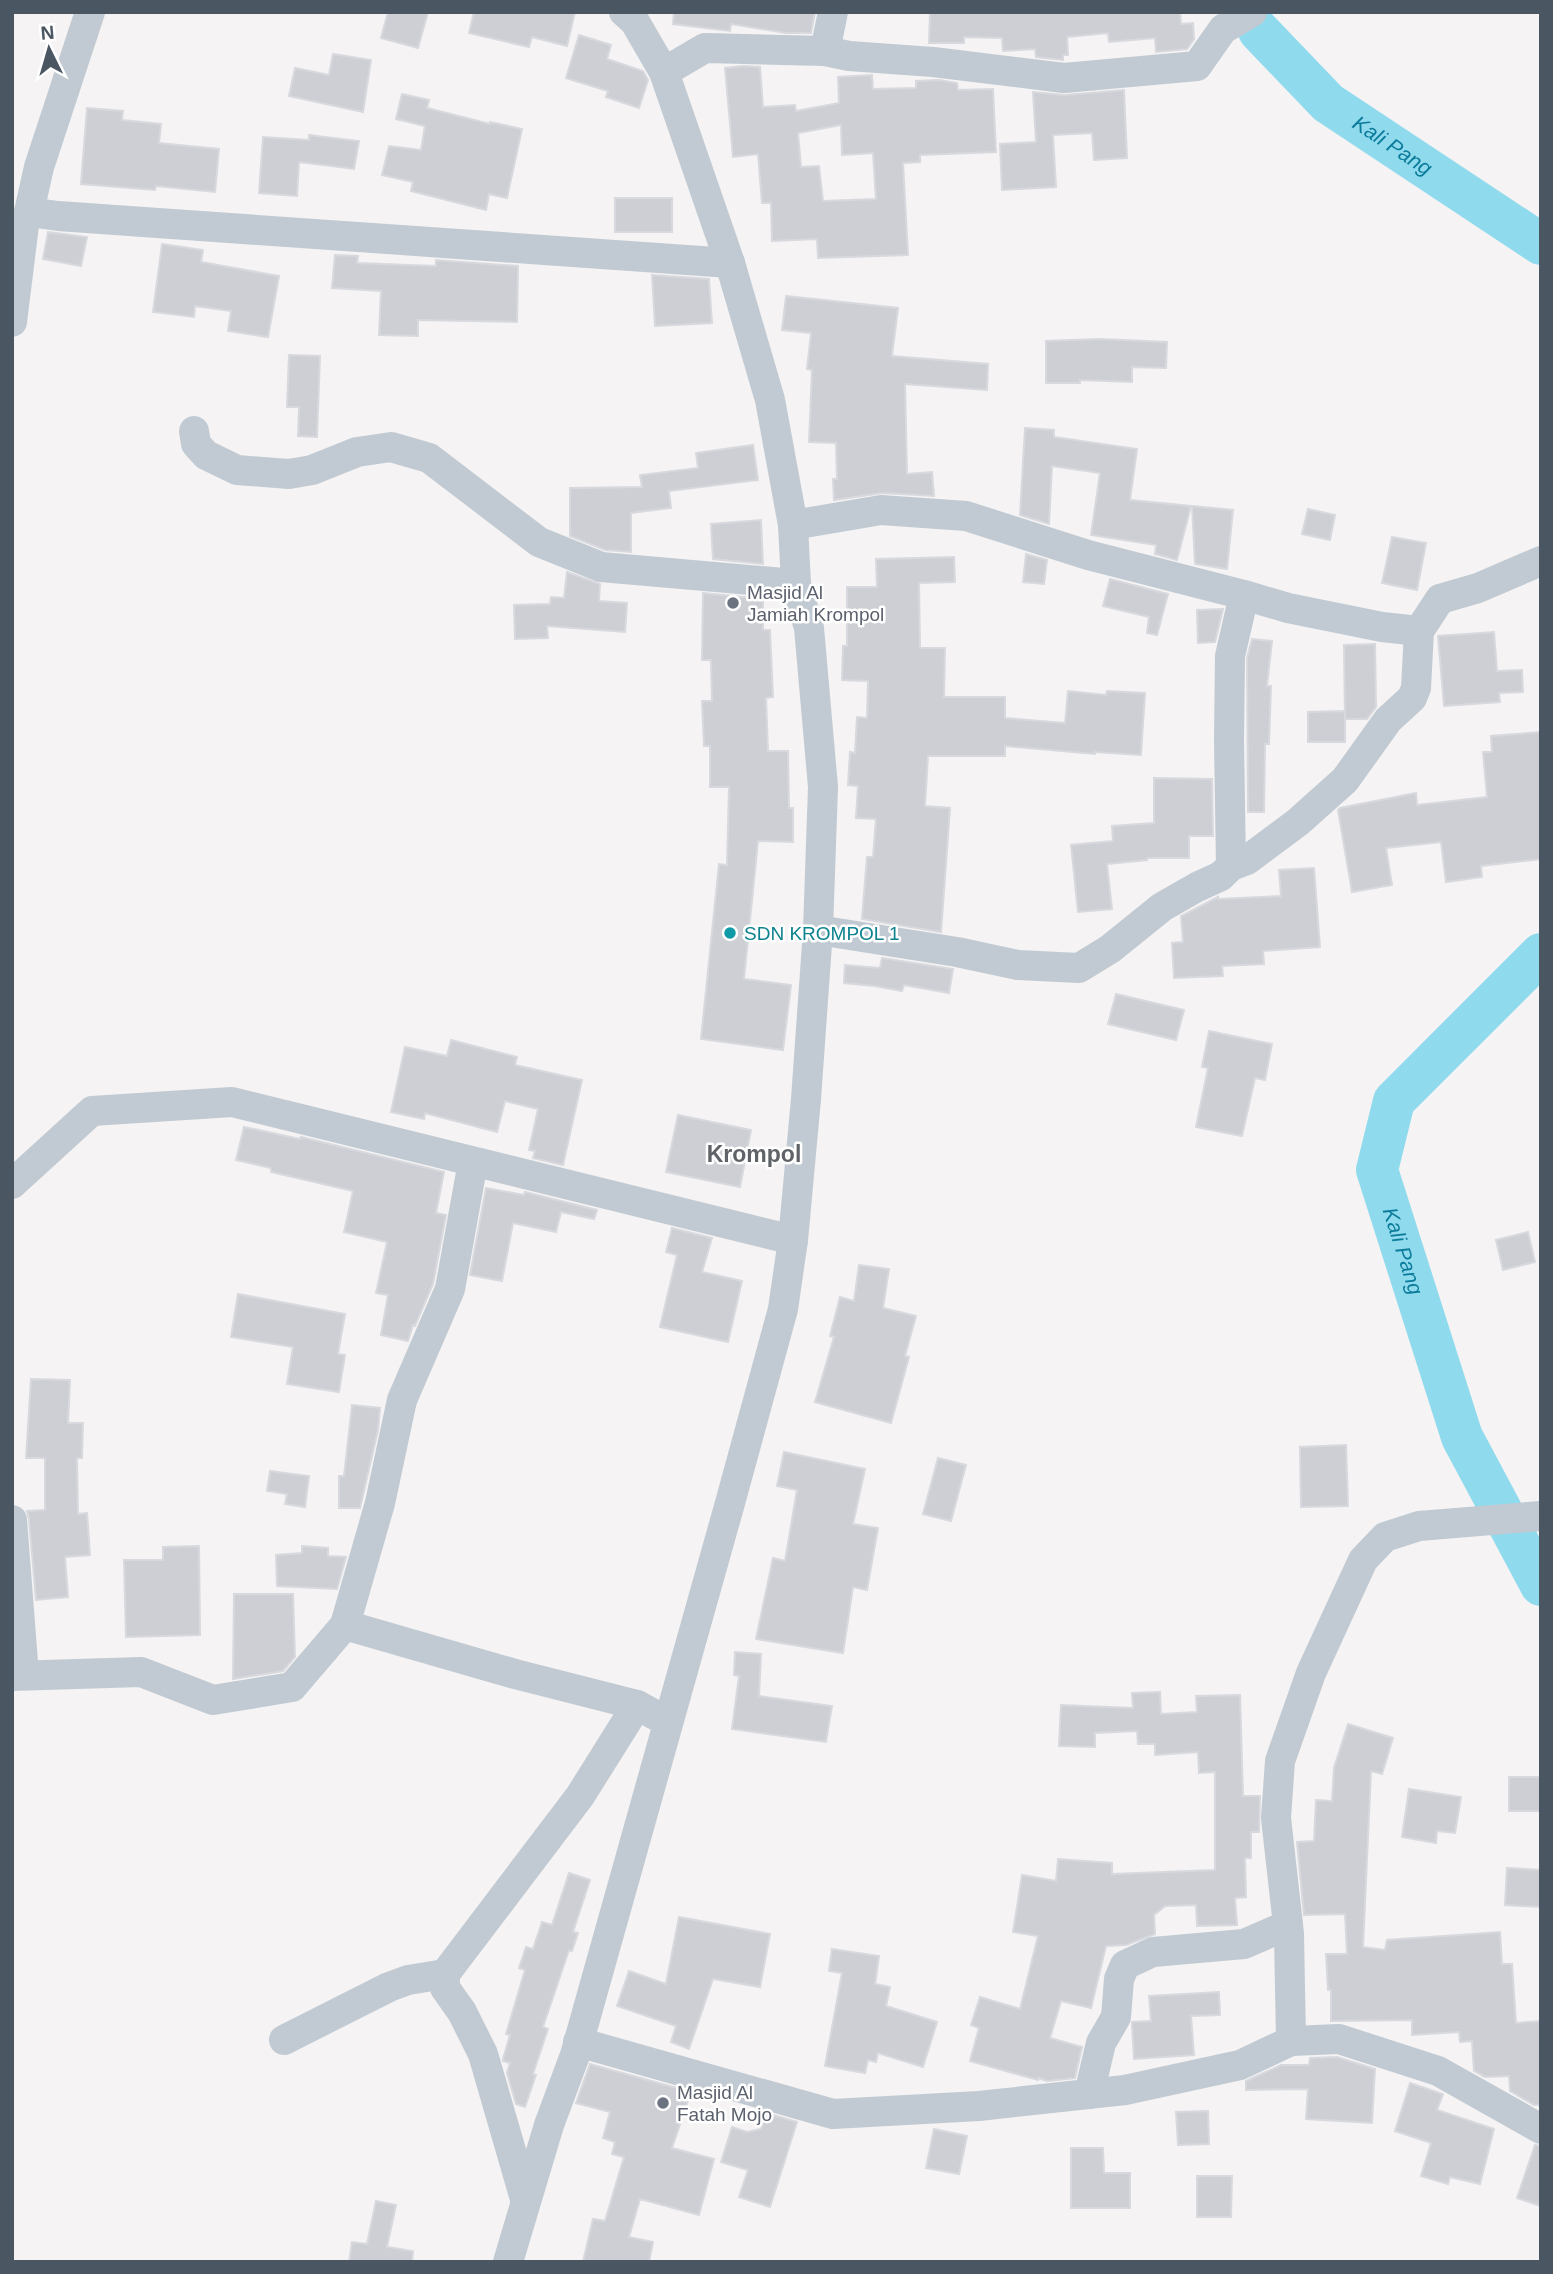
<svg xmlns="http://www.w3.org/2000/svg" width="1553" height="2274" viewBox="0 0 1553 2274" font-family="Arial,sans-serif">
<rect width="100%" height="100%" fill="#f5f3f3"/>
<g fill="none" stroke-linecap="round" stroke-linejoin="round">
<g stroke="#90daee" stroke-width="42">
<path id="s1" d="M1259,31l69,72 213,141"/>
<path id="s2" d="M1541,954l-147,147 -17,69 85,267 79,148"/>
</g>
</g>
<g fill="#cdcfd5" stroke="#d7d9de" stroke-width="2" fill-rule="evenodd">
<path d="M388,12h40l-10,36 -37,-10z"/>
<path d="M474,12h101l-8,34 -35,-9 -3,10 -60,-14z"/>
<path d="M674,12h141l-4,21h-25l-55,-9 -1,7 -57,-7z"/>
<path d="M930,12h250l1,12 12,-1 1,16 -7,10 -31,3 -1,-14 -46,4 -1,-9 -41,4 1,18h-5v5l-27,-3 -1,-8 -32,2 -1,-13 -38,-1v6h-35z"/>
<path d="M579,35l32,10 -4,14 36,12 5,9 -9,28 -33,-11 2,-6 -42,-13z"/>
<path d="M333,54l38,6 -8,52 -74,-16 6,-28 34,7z"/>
<path d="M743,66l17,1 3,40 32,-2 1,6 43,-8 -1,-26 34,-2 1,14 43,-1v-7l23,-1 18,3 1,7 35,-1 3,63 -76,3v7l-17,1 5,92 -90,3 -1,-19 -45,2 -1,-38h-9l-4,-49 -25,3 -8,-89zM841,125l1,30 31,-2 3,46 -53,2 -4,-35 -18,1 -3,-34z"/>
<path d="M1124,90l3,68 -33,2 -2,-27 -39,2 3,52 -54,3 -2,-46 36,-2 -3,-50 32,3z"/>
<path d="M402,94l27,6 -2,8 63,16v-2l32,7 -15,69 -18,-4 -3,16 -75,-19 2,-9 -31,-7 7,-29 32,4 4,-24 -29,-7z"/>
<path d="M87,108l36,3 -1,9 39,4 -2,19 60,6 -4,43 -59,-6 -1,4 -74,-6z"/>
<path d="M309,135l50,6 -5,28 -55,-7 -2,34 -38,-3 4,-56 46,3z"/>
<rect x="615" y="198" width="57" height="34"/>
<path d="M48,232l39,5 -6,29 -38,-7z"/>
<path d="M162,244l41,6 -2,12 78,14 -11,61 -40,-6 3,-20 -36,-5 -1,11 -41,-5z"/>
<path d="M335,255l23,1 -1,7 79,3v-6l82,6 -1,56 -99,-2v16l-39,-1 2,-44 -49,-3z"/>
<path d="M652,275l57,4 3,44 -57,3z"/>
<path d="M786,296l112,12 -6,48 96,8 -1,26 -82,-6 2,90 25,-2 2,24 -52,-3 -48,7 -1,-21h4l-1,-36 -27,-1 3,-72 -5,-1 4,-36 -29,-3z"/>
<path d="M1100,339l67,3 -1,26 -34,-1v15l-52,-2v3h-34v-42z"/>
<path d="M289,355l31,1 -3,81 -19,-1 1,-29h-12z"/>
<path d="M1025,428l29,2v7l83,12 -7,51 61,6 -14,54 -22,-6 1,-9 -65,-10 9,-62 -48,-7 -3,58 -29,-9z"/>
<path d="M753,445l5,35 -89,11 2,17 -40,5v39l-26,-2 -35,-14v-48l72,-1 -2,-12 58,-7 -2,-15z"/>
<path d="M1192,506l41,4 -6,59 -32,-5z"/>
<path d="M1308,509l27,6 -5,25 -28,-6z"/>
<path d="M761,520l2,44 -50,-5 -2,-35z"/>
<path d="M1392,537l34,6 -9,47 -35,-7z"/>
<path d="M1026,554l21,6 -3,24 -21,-2z"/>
<path d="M954,557l1,25 -36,1 1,65h25l-1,49h61v21l60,5 3,-32 38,4 1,-4 38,2 -4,62 -46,-3v2l-90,-8v10h-77l-3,50 25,2 -9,124 -79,-13 5,-62h6l3,-38 -20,-1 2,-32 -10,-1 2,-33 5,1 2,-36 10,1 1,-37 -26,-1 1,-34h4v-59h30l-1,-28z"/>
<path d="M567,572l33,12 -1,17 28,2 -2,29 -78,-6 1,12 -33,1 -1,-34 36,-1 1,-7 13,1z"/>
<path d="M1110,579l58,15 -11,41 -10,-2 2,-16 -46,-11z"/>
<path d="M703,593l60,6v31h7l3,67 -7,1 2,53h20l1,57h4v34l-35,-1 -14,138 47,6 -8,65 -82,-11 18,-175 8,1 2,-78h-19v-41h-6l-2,-45h10l-1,-41h-9z"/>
<path d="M1223,609l-8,33 -17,1 -1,-33z"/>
<path d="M1494,632l3,39 25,-1 1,22 -24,1 1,9 -56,4 -6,-70z"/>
<path d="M1252,639l20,2 -5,45h4l-2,58h-4l-1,68h-16l-1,-154z"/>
<path d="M1375,644l1,63 -9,12h-22l-1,-74z"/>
<path d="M1345,711v31h-37v-30z"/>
<path d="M1541,732v127l-60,7 1,11 -36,5 -5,-40 -55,6 6,37 -40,7 -14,-82 2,-2 76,-15 1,12 70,-8 -4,-45h9l-1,-16z"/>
<path d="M1154,778l58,1 1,57h-24v22h-42v2l-40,4 5,45 -34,3 -7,-67 42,-4 -1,-15 42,-3z"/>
<path d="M1314,868l6,79 -57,4 1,13 -42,2 1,10 -49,2 -2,-35 11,-1 -2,-26 37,-19v2l63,-3 -2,-26z"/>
<path d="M882,958l71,11 -4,24 -45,-8 -2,6 -27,-5 -31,-3 1,-18 35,3z"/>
<path d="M1116,994l68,16 -8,30 -68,-16z"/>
<path d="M1209,1031l63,13 -7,36 -10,-2 -13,58 -46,-9 12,-59 -6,-1z"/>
<path d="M451,1040l66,17 -2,8 67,15 -19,85 -30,-7 2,-7 -6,-1 9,-41 -33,-8 -8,31 -72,-19 -1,6 -33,-7 14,-65 42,9z"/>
<path d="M678,1115l73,15 -11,57 -74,-15z"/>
<path d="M244,1127l56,12 1,-2 143,35 -8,41 10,2 -13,69 -18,42 -2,-1 -5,16 -27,-6 7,-40 -12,-2 11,-51 -43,-10 9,-41 -82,-19v-4l-35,-8z"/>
<path d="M486,1188l38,7 1,-3 72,18 -3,9 -33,-7 -5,20 -43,-9 -11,58 -32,-6z"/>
<path d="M672,1228l40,10 -10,34 40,9 -14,61 -68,-15 17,-72 -11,-3z"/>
<path d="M1528,1232l7,30 -32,8 -7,-30z"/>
<path d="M859,1265l30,4 -6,39 33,8 -11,40 4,1 -18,66 -76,-21 19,-65 -4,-1 10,-39 14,4z"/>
<path d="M238,1294l107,20 -7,40 7,1 -6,37 -52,-8 6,-37 -62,-10z"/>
<path d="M31,1379l39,1 -2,43h15l-1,35h-5l1,56 9,-1 3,42 -25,2 3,40 -32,3 -7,-81 -2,-8 18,-1v-52h-19z"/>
<path d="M352,1405l28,3 -2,22 -18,78h-21v-32h5z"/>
<path d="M1346,1445l2,61 -47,1 -1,-60z"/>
<path d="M784,1452l81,17 -12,55 25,4 -11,62 -14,-3 -10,66 -87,-14 17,-81 12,3 12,-71 -20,-4z"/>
<path d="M938,1458l28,7 -15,56 -28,-7z"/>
<path d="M270,1471l39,5 -4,31 -20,-3 2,-10 -20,-3z"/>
<path d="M199,1546l1,89 -74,2 -2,-77h39v-13z"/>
<path d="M302,1546l26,2v8l18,1 -9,32 -60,-3 -1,-31 26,-2z"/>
<path d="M234,1594h59l2,63 -12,14 -50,8z"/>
<path d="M735,1652l26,2 -2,42 73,10 -6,36 -94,-13 7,-53 -5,-1z"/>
<path d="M1160,1692l1,22 36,-2 -1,-16 44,-1 3,101h17l-1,36h-8v26h-6l1,39 -11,1 2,27 -40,1 -1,-21 -31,1 -11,9 1,19 -29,11 -20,1 -15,62 -30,-7 -11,37 32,9 -7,31 -28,3 -9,-3v2l-68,-19 9,-33 -8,-3 9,-28 40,12 18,-73 -25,-4 9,-57 34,6 2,-22 54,4v11l103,-4v-98l-16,1 -1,-21 -43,3v-11h-17l-1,-13 -42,2v14l-36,-1 2,-41 72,3 -1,-15z"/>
<path d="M1348,1724l45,14 -11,36 -11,-3 -8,176 22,3 2,-10 113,-8 2,32h10l4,59 25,-2v84h-7l-24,-14 -1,-15 -24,1 -11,-6 -2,-30 -12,1 -1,-10 -47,3v-15l-81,1v-31h-3l-2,-36h21l-2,-40 -41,1 -7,-73 17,-1 2,-41 16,1 2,-33z"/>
<rect x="1509" y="1777" width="32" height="34"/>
<path d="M1409,1789l52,8 -6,36 -18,-2 -1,12 -34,-6z"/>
<path d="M1507,1868l34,2v37l-36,-2z"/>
<path d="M569,1873l21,7 -17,52 5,1 -6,18 -3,-1 -26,77 5,2 -15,45 3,1 -11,32 -9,-3 -9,-31 3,-10 -7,-2v-2l7,-24 -4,-1 19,-64 -6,-2 7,-21 7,2 9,-27 10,3z"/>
<path d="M679,1917l91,17 -10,53 -47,-8 -24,70 -18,-7 5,-16 -59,-20 12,-35 37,13z"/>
<path d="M832,1949l47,7 -4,28 15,3 -4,19 51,16 -14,45 -45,-14 -2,9 -8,-2 -3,13 -40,-7 17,-93 -13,-2z"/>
<path d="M1219,1992l1,23 -29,1 3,39 -60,4 -2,-35v-2l19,-1 -2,-25z"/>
<path d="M1337,2057l38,12 -3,54 -66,-4 2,-30 -62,1v-9l35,-16h28l1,-7z"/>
<path d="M590,2064l101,28 -19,56 42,11 -15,56 -59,-16 -11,38 24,5 -4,20h-66l10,-43 12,2 19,-64 -12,-3 3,-12 -12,-4 7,-26 -34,-9z"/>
<path d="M1410,2083l33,11 -6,16 57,19 -14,55 -30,-7 -2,7 -27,-8 10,-33 -36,-12z"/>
<path d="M1208,2111l1,33 -31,1 -2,-33z"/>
<path d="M766,2113l31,9 -27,85 -31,-10 9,-27 -27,-8 11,-35 15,5 14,-3z"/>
<path d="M934,2129l33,7 -8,38 -33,-6z"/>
<path d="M1535,2145l6,1v60l-24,-8z"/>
<path d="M1071,2148h32l1,25h26v35h-59z"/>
<path d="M1197,2176h35l-1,41h-34z"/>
<path d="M376,2201l20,4 -9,42 26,4 -1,11h-63l3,-20 15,2z"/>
</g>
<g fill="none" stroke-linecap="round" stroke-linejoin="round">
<g stroke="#c1cad2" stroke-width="30">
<path d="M90,12l-51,155 -10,45 29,4 672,47"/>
<path d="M825,51l8,-39"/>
<path d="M664,72l41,-24 120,3 24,5 84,6 131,16 133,-12 26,-37 29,-17"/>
<path d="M12,322l12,-97 5,-13"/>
<path d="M194,431l2,13 10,11 31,15 52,4 23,-4 45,-18 34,-5 38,11 110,84 62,25 195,17"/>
<path d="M793,525l88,-15 85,6 122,39 156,40 44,13 94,19 37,4"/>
<path d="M1231,866l-2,-125 1,-85 14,-61"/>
<path d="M818,930l139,22 61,13 61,3 31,-19 52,-42 35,-20 24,-11 10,-10 16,-6 51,-38 47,-42 43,-60 24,-22 4,-10 3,-57 21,-32 38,-11 63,-27"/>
<path d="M12,1184l80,-73 140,-9 561,138"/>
<path d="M12,1520l12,155"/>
<path d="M345,1625l35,-122 22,-103 48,-111 23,-127"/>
<path d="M12,1676l129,-4 72,28 79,-13 53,-62 170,49 122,31 31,17"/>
<path d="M284,2040l105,-53 19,-7 37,-6"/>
<path d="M1291,2041l-2,-107 -13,-116 4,-57 31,-88 52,-113 22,-23 34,-11 122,-10"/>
<path d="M578,2042l255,72 146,-8 146,-16 115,-25 51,-24 48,-2 99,32 103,58"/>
<path d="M1089,2094l12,-51 15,-26 3,-38 6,-14 28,-13 91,-8 44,-19"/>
<path d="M525,2199l-42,-145 -21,-42 -17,-24v-14l135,-178 57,-91"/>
<path d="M508,2262l41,-137 26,-70 155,-552 53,-194 10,-69 13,-141 12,-169 5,-143 -14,-159 -13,-44 -3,-59 -23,-125 -40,-137 -66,-191 -29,-50 -11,-10"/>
</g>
</g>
<g fill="#6b7280" stroke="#fff" stroke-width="2.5">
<circle cx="733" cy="603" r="7"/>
<circle cx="663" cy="2103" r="7"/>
</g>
<circle fill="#0f9aa8" stroke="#fff" stroke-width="2.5" cx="730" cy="933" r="7"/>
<g text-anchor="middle" stroke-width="5" stroke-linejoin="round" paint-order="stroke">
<g font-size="19" fill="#5b616d" stroke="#fff" text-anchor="start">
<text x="747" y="599">Masjid Al<tspan x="747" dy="22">Jamiah Krompol</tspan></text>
<text x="677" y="2099">Masjid Al<tspan x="677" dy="22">Fatah Mojo</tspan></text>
</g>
<g font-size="19" fill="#0d838f" stroke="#fff" text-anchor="start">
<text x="744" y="940">SDN KROMPOL 1</text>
</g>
<g font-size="21" font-style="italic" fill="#0c7c9b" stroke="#fff">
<text dy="7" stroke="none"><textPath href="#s1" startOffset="177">Kali Pang</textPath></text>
<text dy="7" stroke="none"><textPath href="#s2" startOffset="364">Kali Pang</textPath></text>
</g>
<g font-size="23" font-weight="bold" fill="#5f6368" stroke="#fff">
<text x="754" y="1162">Krompol</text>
</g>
</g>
<rect width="1553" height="2274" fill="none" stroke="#4a5661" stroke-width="28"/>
<g transform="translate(49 49) rotate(355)" stroke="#ffffff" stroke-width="5" paint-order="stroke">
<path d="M0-5L12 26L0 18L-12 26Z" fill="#4a5661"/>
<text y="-10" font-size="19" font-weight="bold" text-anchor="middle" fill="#4a5661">N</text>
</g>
</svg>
